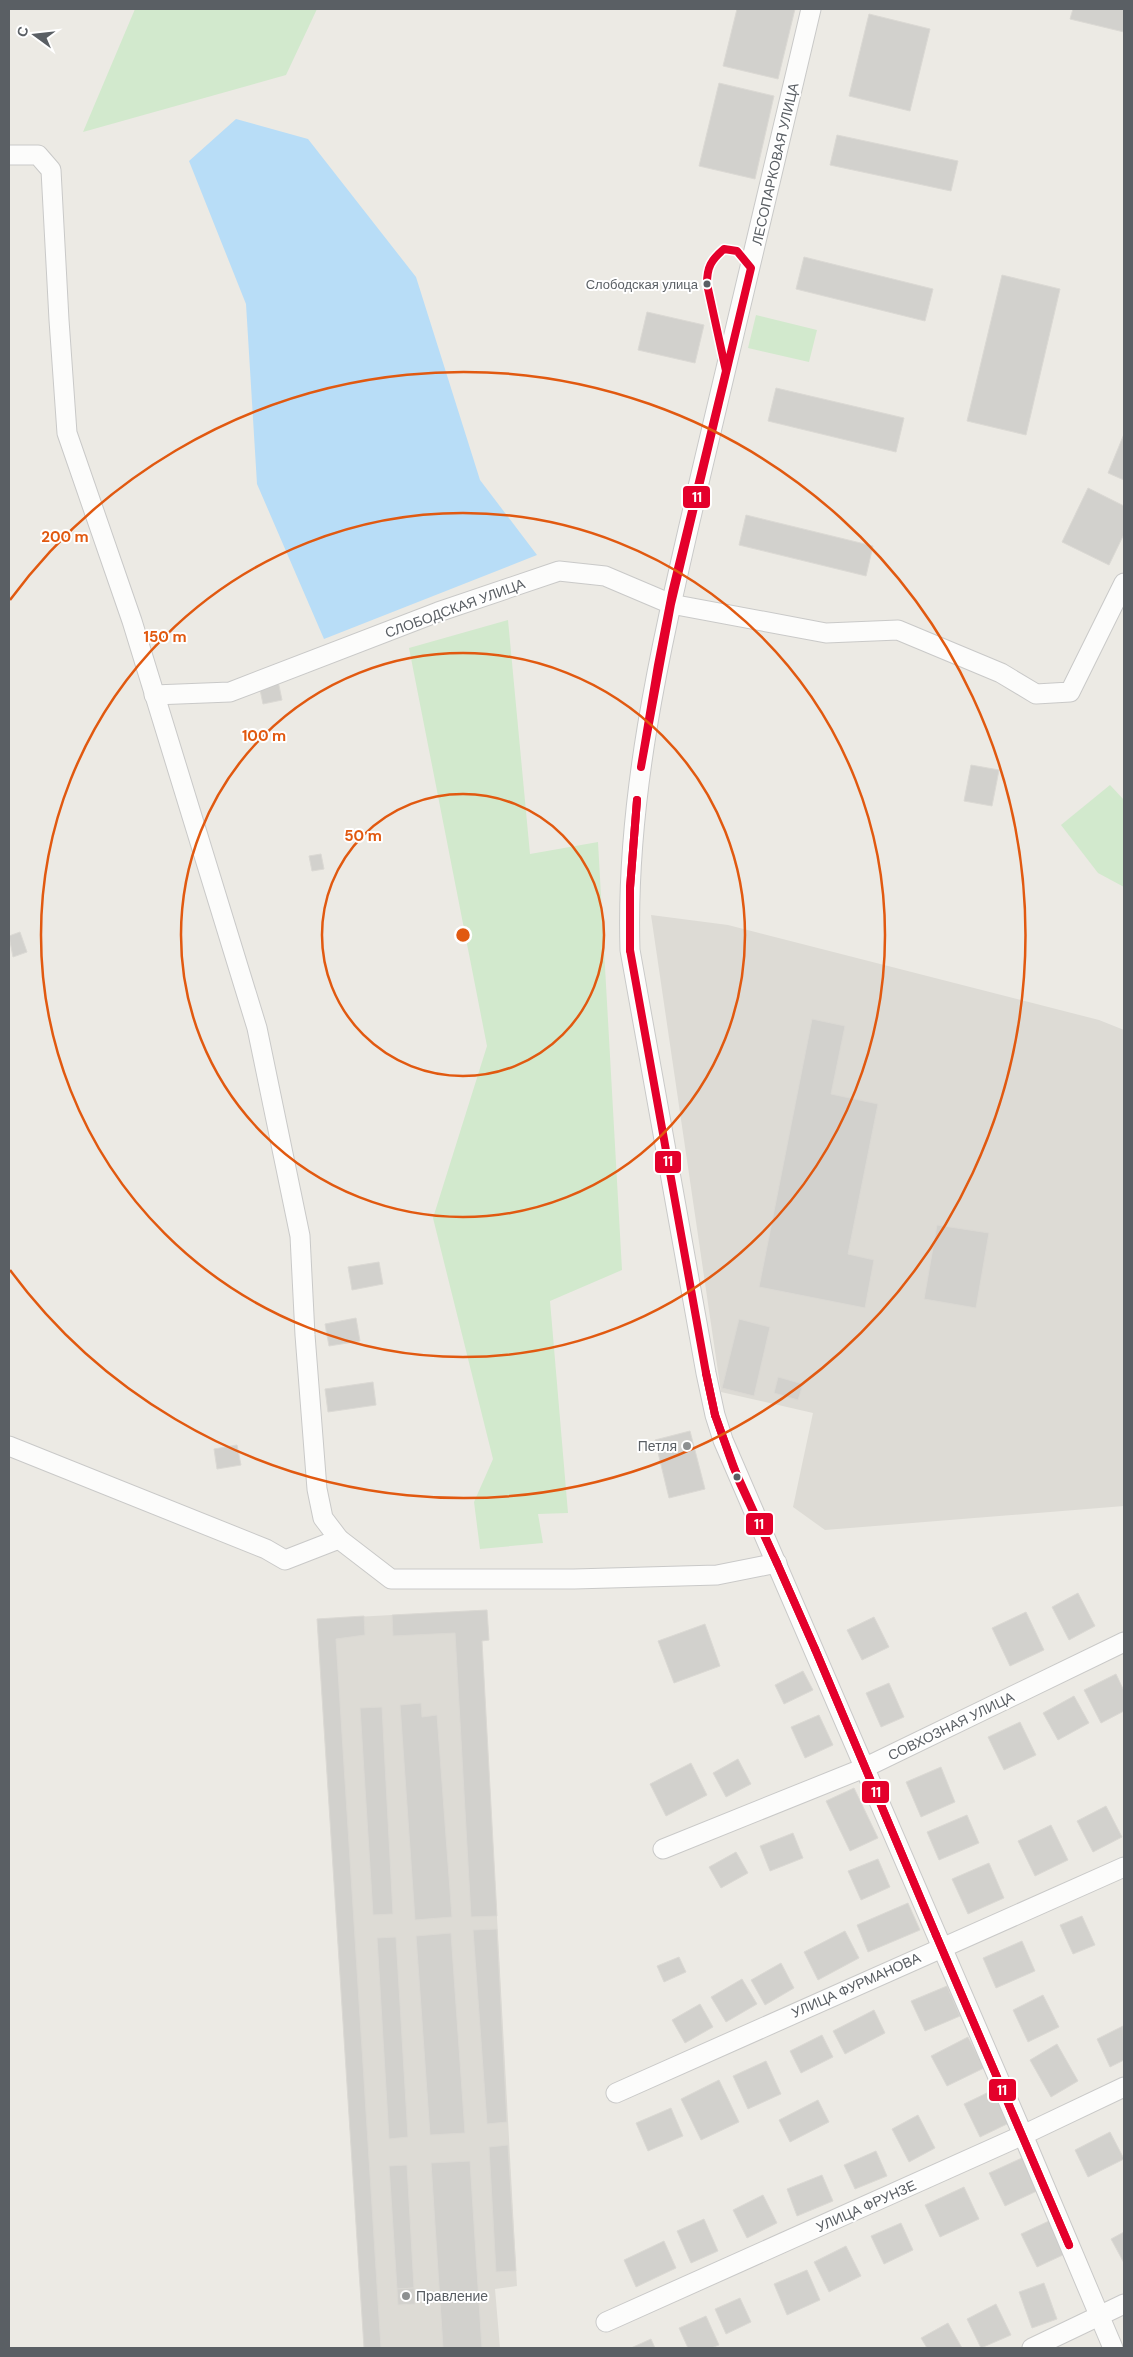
<svg xmlns="http://www.w3.org/2000/svg" width="1133" height="2357" viewBox="0 0 1133 2357" font-family="'DM Sans',sans-serif">
<rect width="100%" height="100%" fill="#eceae4"/>
<g fill="#dddbd5">
<path d="M651,915l77,10 371,95 25,10v476l-299,24 -32,-23 20,-94 -92,-21z"/>
<path d="M487,1610l2,30 -7,1 35,645 -22,3 5,59h-136l-47,-729z"/>
</g>
<g fill="#d2e9cd">
<path d="M135,9h182l-31,66 -203,57z"/>
<path d="M756,315l61,15 -8,32 -61,-14z"/>
<path d="M508,620l22,234 68,-12 24,428 -72,31 18,212 -30,1 5,29 -63,6 -6,-47 19,-43 -60,-241 54,-172 -78,-398z"/>
<path d="M1110,785l14,15v87l-26,-14 -37,-48z"/>
</g>
<path fill="#b8ddf7" d="M236,119l72,20 108,138 64,203 57,75 -213,84 -67,-155 -11,-180 -57,-143z"/>
<g fill="#d2d1cd" stroke="#dbd9d4">
<path d="M737,9h58l-17,70 -55,-13z"/>
<path d="M1073,9h51v23l-54,-13z"/>
<path d="M869,14l61,15 -20,82 -61,-15z"/>
<path d="M719,83l55,13 -19,83 -56,-13z"/>
<path d="M837,135l121,26 -7,30 -121,-26z"/>
<path d="M804,257l129,32 -8,32 -129,-32z"/>
<path d="M1002,275l58,14 -34,146 -59,-14z"/>
<path d="M647,312l57,13 -9,38 -57,-13z"/>
<path d="M776,388l128,30 -8,34 -128,-31z"/>
<path d="M1124,434v46l-16,-7z"/>
<path d="M1088,488l36,18v28l-15,31 -47,-23z"/>
<path d="M746,515l127,31 -7,30 -127,-31z"/>
<path d="M278,681l4,19 -19,4 -4,-19z"/>
<path d="M971,765l28,5 -7,36 -28,-5z"/>
<path d="M321,854l3,15 -12,2 -3,-15z"/>
<path d="M20,932l7,20 -14,5 -4,-21z"/>
<path d="M812,1019l33,7 -14,68 47,10 -30,150 26,6 -9,48 -106,-21z"/>
<path d="M937,1225l52,8 -13,75 -52,-9z"/>
<path d="M379,1262l4,22 -31,6 -4,-23z"/>
<path d="M356,1318l4,23 -31,5 -4,-22z"/>
<path d="M739,1319l31,8 -16,69 -32,-8z"/>
<path d="M778,1377l25,7 -5,16 -24,-7z"/>
<path d="M373,1382l3,23 -48,7 -3,-23z"/>
<path d="M690,1431l15,58 -36,9 -14,-58z"/>
<path d="M237,1445l4,20 -24,4 -3,-20z"/>
<path d="M1078,1593l17,33 -26,14 -17,-33z"/>
<path d="M487,1610l2,30 -7,1 15,275 -26,1 -16,-284 -62,3 -1,-21z"/>
<path d="M1026,1612l18,38 -34,16 -18,-38z"/>
<path d="M364,1616l1,19 -29,4 45,709h-17l-47,-729z"/>
<path d="M874,1617l15,30 -27,13 -15,-30z"/>
<path d="M705,1624l15,42 -46,17 -16,-42z"/>
<path d="M803,1671l10,19 -29,14 -9,-19z"/>
<path d="M1116,1674l8,17v20l-23,12 -17,-33z"/>
<path d="M889,1683l15,34 -23,10 -15,-34z"/>
<path d="M1074,1696l15,27 -31,17 -15,-27z"/>
<path d="M421,1703l1,14 15,-2 15,202 -37,3 -15,-215z"/>
<path d="M382,1707l11,207 -20,1 -13,-207z"/>
<path d="M819,1715l14,30 -28,13 -14,-31z"/>
<path d="M1020,1722l16,33 -32,15 -16,-33z"/>
<path d="M738,1759l13,25 -25,13 -13,-24z"/>
<path d="M691,1763l16,32 -41,21 -16,-32z"/>
<path d="M941,1767l14,35 -34,15 -15,-35z"/>
<path d="M854,1788l24,50 -28,13 -24,-50z"/>
<path d="M1106,1806l16,31 -29,15 -16,-31z"/>
<path d="M967,1815l12,28 -40,17 -12,-28z"/>
<path d="M1051,1825l17,35 -33,16 -17,-35z"/>
<path d="M793,1833l10,25 -33,13 -10,-25z"/>
<path d="M736,1852l12,21 -27,15 -12,-21z"/>
<path d="M878,1859l12,28 -29,13 -13,-29z"/>
<path d="M989,1863l15,35 -36,16 -16,-35z"/>
<path d="M908,1903l12,27 -52,22 -11,-27z"/>
<path d="M1082,1916l13,29 -22,9 -13,-29z"/>
<path d="M497,1929l10,193 -20,2 -14,-194z"/>
<path d="M845,1931l14,27 -41,22 -14,-28z"/>
<path d="M451,1933l14,200 -35,2 -14,-199z"/>
<path d="M396,1937l12,200 -19,2 -12,-201z"/>
<path d="M1022,1941l13,30 -39,17 -13,-30z"/>
<path d="M679,1957l7,15 -22,10 -7,-16z"/>
<path d="M781,1963l13,25 -29,17 -14,-25z"/>
<path d="M742,1979l15,25 -31,18 -15,-25z"/>
<path d="M947,1986l13,30 -35,15 -14,-30z"/>
<path d="M1043,1995l16,32 -31,15 -15,-32z"/>
<path d="M700,2004l13,23 -28,16 -13,-23z"/>
<path d="M874,2010l11,23 -40,21 -12,-23z"/>
<path d="M1123,2026l1,34 -14,7 -13,-28z"/>
<path d="M822,2035l11,22 -32,16 -11,-22z"/>
<path d="M968,2037l16,31 -37,18 -16,-30z"/>
<path d="M1057,2044l21,37 -27,16 -21,-37z"/>
<path d="M766,2061l15,33 -33,15 -15,-33z"/>
<path d="M719,2080l20,42 -38,18 -20,-41z"/>
<path d="M993,2090l16,33 -29,14 -16,-33z"/>
<path d="M818,2100l11,22 -39,20 -11,-22z"/>
<path d="M671,2108l12,28 -35,15 -12,-28z"/>
<path d="M918,2115l17,33 -26,14 -17,-33z"/>
<path d="M1110,2132l14,27 -36,18 -13,-27z"/>
<path d="M508,2145l8,126 -20,1 -7,-125z"/>
<path d="M876,2151l11,25 -32,13 -11,-24z"/>
<path d="M1024,2157l15,33 -34,16 -16,-33z"/>
<path d="M470,2161l12,187h-39l-12,-185z"/>
<path d="M407,2165l7,123 -17,1 -8,-123z"/>
<path d="M822,2175l11,26 -36,15 -10,-27z"/>
<path d="M964,2187l15,32 -39,18 -15,-32z"/>
<path d="M763,2195l14,28 -30,15 -14,-28z"/>
<path d="M704,2219l14,32 -27,12 -14,-32z"/>
<path d="M1049,2221l16,33 -28,13 -16,-33z"/>
<path d="M901,2223l12,27 -29,14 -13,-28z"/>
<path d="M1124,2232v31l-13,-24z"/>
<path d="M664,2241l12,27 -40,19 -12,-27z"/>
<path d="M846,2246l15,30 -32,16 -15,-30z"/>
<path d="M807,2270l13,30 -33,15 -13,-31z"/>
<path d="M1044,2283l13,36 -25,9 -13,-36z"/>
<path d="M414,2288l1,16 -17,1 -1,-16z"/>
<path d="M740,2298l11,24 -25,12 -11,-25z"/>
<path d="M996,2304l15,31 -30,13 -14,-29z"/>
<path d="M706,2316l13,29 -8,3h-23l-9,-20z"/>
<path d="M948,2323l14,25h-35l-6,-10z"/>
<path d="M651,2339l4,9h-24z"/>
</g>
<g fill="none" stroke-linecap="round" stroke-linejoin="round">
<g stroke="#c9c9c8" stroke-width="21">
<g id="minor">
<path d="M811,9c-36,155 -73,310 -110,465 -36,156 -76,315 -71,476l76,423 9,42 8,25 300,695 90,213"/>
<path d="M9,155h29l13,15 8,150 8,113 65,188 125,407 43,208 5,99 12,154 6,29 16,21 52,40h183l143,-4 60,-12"/>
<path d="M154,695l76,-3 208,-80 121,-41 46,5 66,28 155,29 72,-3 103,43 35,21 34,-2 54,-109"/>
<path d="M9,1446l257,103 19,11 54,-21"/>
<path d="M663,1849l201,-81 260,-126"/>
<path d="M616,2093l508,-226"/>
<path d="M606,2322l417,-187 101,-48"/>
<path d="M1032,2348l92,-44"/>
</g>
</g>
<use href="#minor" stroke="#fcfcfb" stroke-width="19"/>
<g stroke="#fff" stroke-width="11">
<g id="bus-1">
<path d="M724,249l13,2 14,17 -80,336 -30,163 17,-102 14,-72 54,-222 -19,-87c0,-17 4,-24 17,-35z"/>
<path d="M630,888l7,-88"/>
<path d="M630,888l7,-88"/>
<path d="M630,950l76,423"/>
<path d="M630,950v-62"/>
<path d="M630,950v-62"/>
<path d="M706,1373l9,42"/>
<path d="M706,1373l9,42"/>
<path d="M715,1415l18,51 44,97"/>
<path d="M715,1415l24,66 38,82"/>
<path d="M777,1563l38,86"/>
<path d="M777,1563l38,86"/>
<path d="M815,1649l121,286"/>
<path d="M815,1649l121,286"/>
<path d="M936,1935l133,310"/>
<path d="M936,1935l133,310"/>
</g>
</g>
<use href="#bus-1" stroke="#e4002b" stroke-width="8"/>
</g>
<g fill="none" stroke="#e15910" stroke-width="2.5">
<circle cx="463" cy="935" r="141"/>
<circle cx="463" cy="935" r="282"/>
<circle cx="463" cy="935" r="422"/>
<path d="M10 600A563 563 0 1 1 10 1270"/>
</g>
<g fill="#5a5f64" stroke="#fff" stroke-width="2">
<circle cx="707" cy="284" r="4.5"/>
<circle cx="737" cy="1477" r="4.5"/>
</g>
<g fill="#8d9091" stroke="#fff" stroke-width="2">
<circle cx="687" cy="1446" r="5"/>
<circle cx="406" cy="2296" r="5"/>
</g>
<g text-anchor="middle" stroke-width="4" stroke-linejoin="round" paint-order="stroke">
<g font-size="13" fill="#5a5f64" stroke="#fff" text-anchor="end">
<text x="698" y="289">Слободская улица</text>
</g>
<g font-size="14" fill="#5a5f64" stroke="#fff">
<text transform="translate(775 164) rotate(-77)" y="5">ЛЕСОПАРКОВАЯ УЛИЦА</text>
<text transform="translate(455 608) rotate(-20)" y="5">СЛОБОДСКАЯ УЛИЦА</text>
<text transform="translate(951 1726) rotate(-26)" y="5">СОВХОЗНАЯ УЛИЦА</text>
<text transform="translate(856 1985) rotate(-24)" y="5">УЛИЦА ФУРМАНОВА</text>
<text transform="translate(866 2206) rotate(-24)" y="5">УЛИЦА ФРУНЗЕ</text>
</g>
<g font-size="14" fill="#5a5f64" stroke="#fff" text-anchor="end">
<text x="677" y="1451">Петля</text>
<text x="416" y="2301" text-anchor="start">Правление</text>
</g>
</g>
<circle cx="463" cy="935" r="8" fill="#e15910" stroke="#fff" stroke-width="2.5"/>
<g font-size="15" text-anchor="middle" font-weight="bold" fill="#e15910" stroke="#fff" stroke-width="4" stroke-linejoin="round" paint-order="stroke">
<text x="65" y="542">200 m</text>
<text x="165" y="642">150 m</text>
<text x="264" y="741">100 m</text>
<text x="363" y="841">50 m</text>
</g>
<g stroke="#fff" stroke-width="2">
<rect x="682" y="485" width="29" height="24" rx="5" fill="#e4002b"/>
<rect x="654" y="1150" width="28" height="24" rx="5" fill="#e4002b"/>
<rect x="745" y="1512" width="29" height="24" rx="5" fill="#e4002b"/>
<rect x="861" y="1780" width="29" height="24" rx="5" fill="#e4002b"/>
<rect x="988" y="2078" width="29" height="24" rx="5" fill="#e4002b"/>
</g>
<g font-size="14" text-anchor="middle" font-weight="bold" fill="#fff">
<text x="697" y="502">11</text>
<text x="668" y="1166">11</text>
<text x="759" y="1529">11</text>
<text x="876" y="1797">11</text>
<text x="1002" y="2095">11</text>
</g>
<rect width="1133" height="2357" fill="none" stroke="#5a5f64" stroke-width="20"/>
<g transform="translate(35 35) rotate(285)" stroke="#ffffff" stroke-width="4" paint-order="stroke">
<path d="M0-4L9 19L0 12L-9 19Z" fill="#5a5f64"/>
<text y="-8" font-size="14" font-weight="bold" text-anchor="middle" fill="#5a5f64">С</text>
</g>
</svg>
